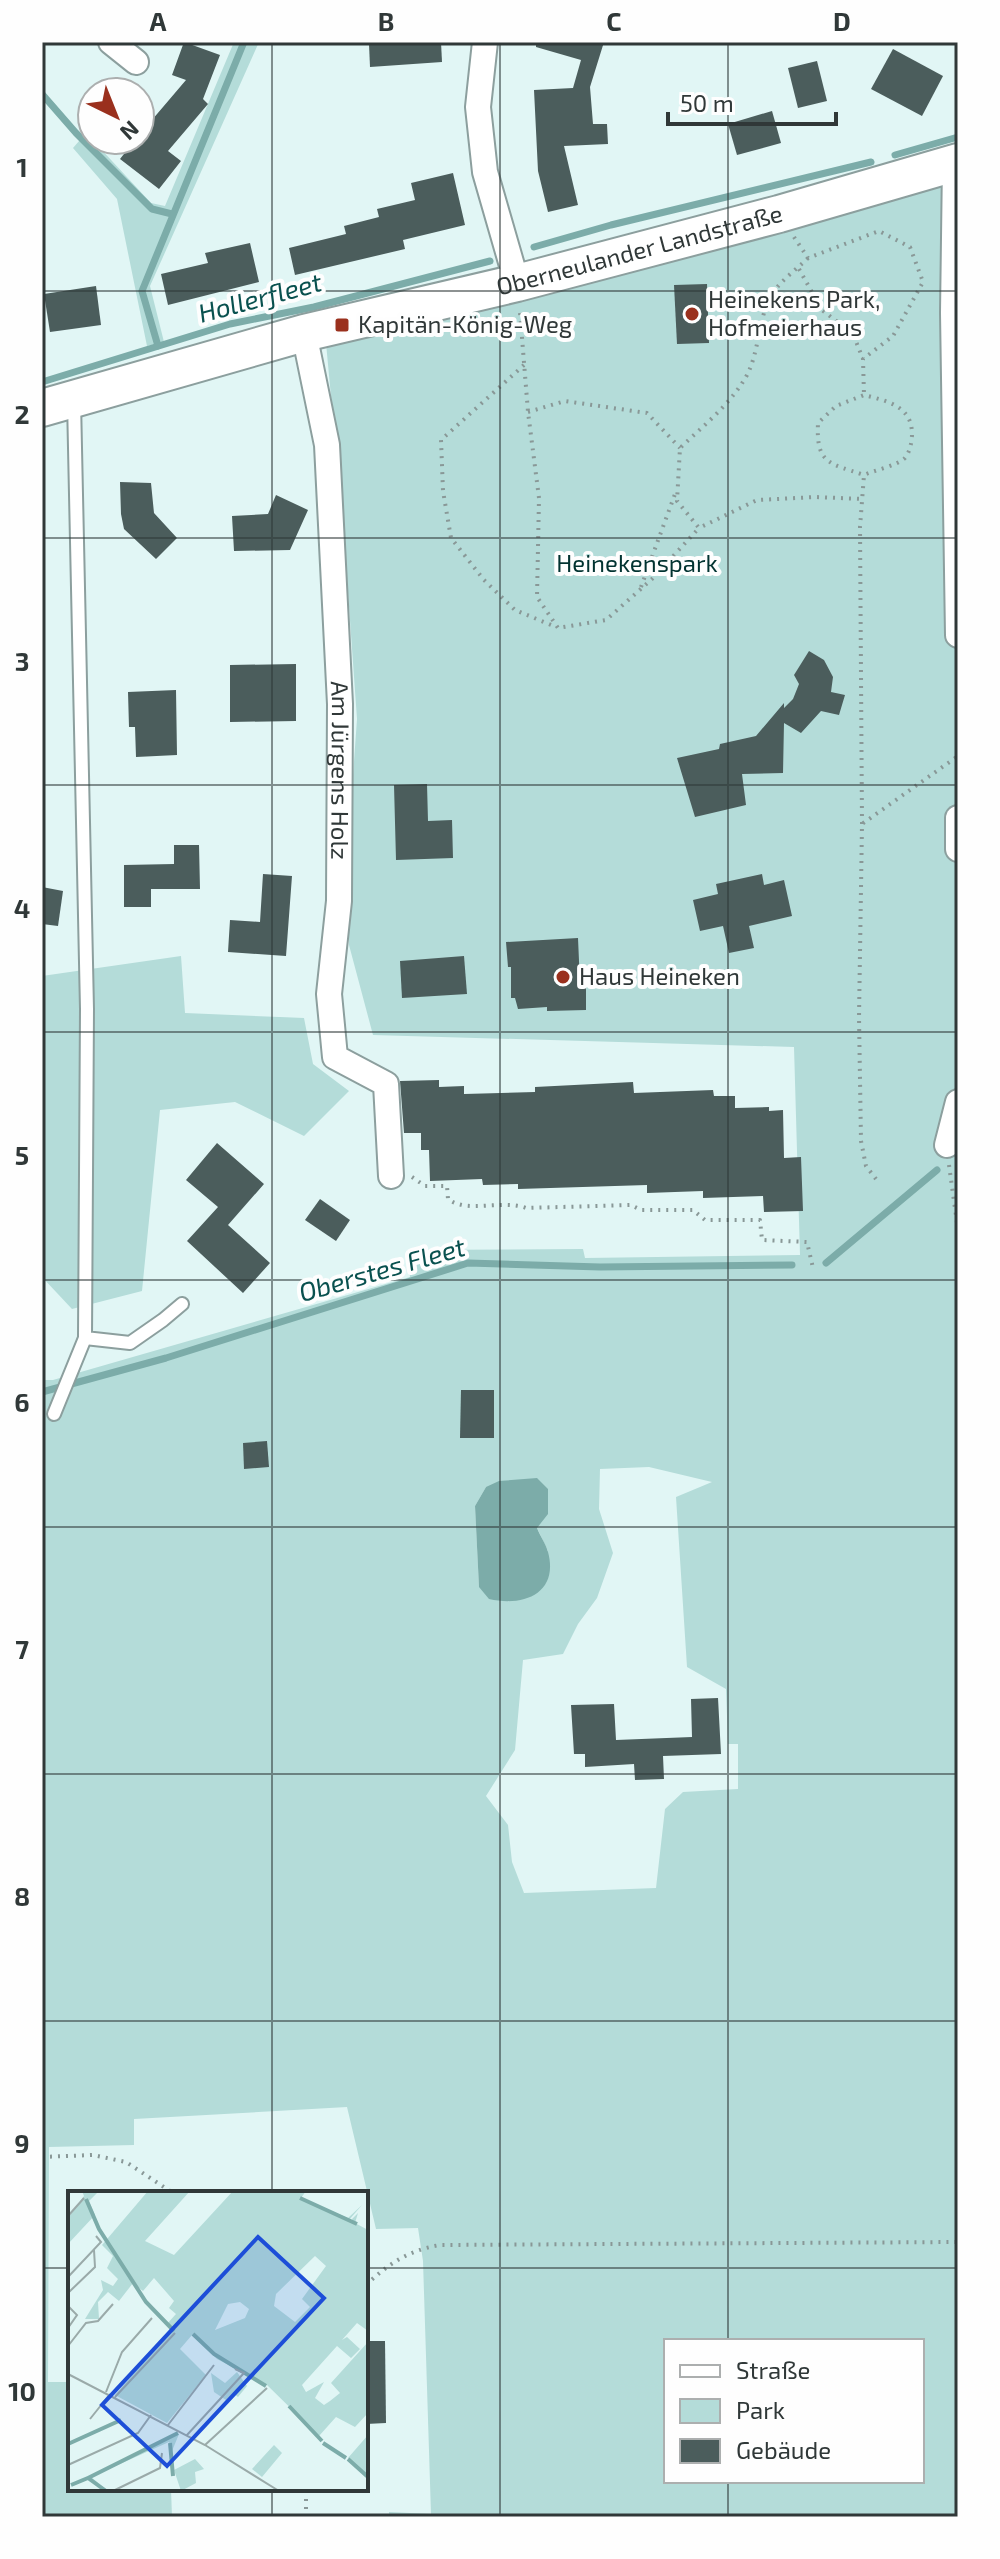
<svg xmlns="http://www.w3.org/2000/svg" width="1000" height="2559" viewBox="0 0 1000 2559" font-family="'Exo 2',sans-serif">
<rect width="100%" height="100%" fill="#e1f6f5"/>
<g fill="#b4dcd9" fill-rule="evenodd">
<path d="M234,42h25l-109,244 14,56 -17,4 -30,-147 -44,-51 13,-15 65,70 14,3z"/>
<path d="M958,178v2339h-569v-5l42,2 -8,-253 -5,-33 -42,1 -29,-122 -213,12v26l-85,2 -1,235h22v107h101l1,28h-130v-1137h11l357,-103 -3,-27 176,-1 2,9 215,-3 -6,-208 -421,-12 -24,-90v-113l8,-113 -13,-183 -18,-193zM649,1467l63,15 -36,15 11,170 39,22 2,55h10v45l-55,3 -18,17 -9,79 -132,5 -12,-31 -4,-37 -22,-29 29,-46 8,-90 40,-6 15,-30 19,-26 16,-45 -14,-44 1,-40zM486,1487l51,41 11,23 -69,36 -4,-81zM666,2341h256v140h-256z"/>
<path d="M181,956l4,57 119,5 9,46 36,27 -45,45 -69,-34 -75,8 -18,181 -70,18 -30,-32v-301z"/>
</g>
<path fill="#7caca9" d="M537,1478l11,11v25l-11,14c3,8 9,16 11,24 11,41 -24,55 -59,47l-10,-12 -4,-81 11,-19 13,-6z"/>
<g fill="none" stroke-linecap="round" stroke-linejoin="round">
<g stroke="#7caca9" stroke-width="7">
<path d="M42,94l34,39 76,76 20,5"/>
<path d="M895,155l63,-18"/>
<path d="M534,247l77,-22 260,-63"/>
<path d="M158,346l-16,-55 102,-249"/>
<path d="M42,382l188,-58 84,-17 176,-46"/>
<path d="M826,1263l111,-93"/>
<path d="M42,1392l124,-34 302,-95 132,4 192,-2"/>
</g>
</g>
<g fill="#4b5d5c">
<path d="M184,42l36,13 -17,44 5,5 -40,47 13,10 -22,28 -39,-30 15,-19h5v-6l46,-54 -14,-5z"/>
<path d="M390,42h51l1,20 -72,5 -1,-23z"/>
<path d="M536,42h68l-14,45 3,37h14l1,20 -44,2 14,59 -30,7 -10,-41 -4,-81 39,-2 8,-28 -45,-13z"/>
<path d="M893,49l50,27 -21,40 -51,-27z"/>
<path d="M817,61l10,40 -29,7 -10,-40z"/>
<path d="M772,111l9,32 -44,12 -9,-31z"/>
<path d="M453,173l12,52 -62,15 2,9 -110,26 -6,-27 57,-14 -2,-8 35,-9 -2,-8 38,-9 -4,-17z"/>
<path d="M250,243l9,39 -91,23 -7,-31 47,-11 -3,-10z"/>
<path d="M707,284l2,59 -32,1 -3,-59z"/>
<path d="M96,286l5,39 -51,7 -6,-38z"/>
<path d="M120,482l31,1 3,30 23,25 -21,21 -32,-30 -3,-15z"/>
<path d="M276,495l32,15 -18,40 -56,1 -2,-35 36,-2z"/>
<path d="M809,651l15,9 9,17 -2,15 14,3 -6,20 -18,-4 -20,22 -17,-10 -1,50 -41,1 4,31 -51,12 -18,-59 42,-9 1,-5 36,-8 28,-33v5l9,-9 6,-15 -5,-9z"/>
<path d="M296,664v57l-66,1v-57z"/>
<path d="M176,690l1,65 -41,2 -1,-30h-6l-1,-35z"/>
<path d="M427,784l1,37 24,-1 1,38 -57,2 -2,-75z"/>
<path d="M174,845h25l1,44h-49v18h-27v-42l50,-1z"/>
<path d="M263,874l29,2 -6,80 -58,-4 2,-32 30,2z"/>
<path d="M762,874l2,11 20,-5 8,36 -43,10 5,22 -25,5 -6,-27 -23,5 -7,-31 25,-6 -2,-10z"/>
<path d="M42,887l21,4 -5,35 -16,-2z"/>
<path d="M578,938l2,46h6v26l-39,1v-4l-29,2 -3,-11h-4v-31h-3l-2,-25z"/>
<path d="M464,956l3,38 -65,4 -2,-37z"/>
<path d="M439,1080v7l25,-1v8l71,-2v-5l98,-5 1,11 79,-3 1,6h21v12l34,-1v4l14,-1 1,48 17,-1 2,54 -39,1 -1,-16 -60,2v-7l-56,2v-8l-129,4v-5l-35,1 -1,-6 -52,2 -1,-31h-8v-17h-17l-4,-52z"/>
<path d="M217,1143l47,41 -36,41 42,38 -27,30 -56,-52 31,-34 -32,-27z"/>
<path d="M320,1199l30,21 -14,21 -31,-21z"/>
<path d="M461,1390h33v48h-34z"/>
<path d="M267,1441l2,26 -25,2 -1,-26z"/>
<path d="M718,1698l3,56 -58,2 1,23 -29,1 -1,-16 -49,3v-13h-11l-3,-49 43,-1 2,36 76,-3 -1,-38z"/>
<path d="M366,2341h19l1,82 -20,1z"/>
</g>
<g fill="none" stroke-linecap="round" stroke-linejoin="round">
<g stroke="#8c9f9e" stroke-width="16">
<g id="lane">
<path d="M74,401l13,608 -2,329 45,5 33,-23 19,-16"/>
<path d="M54,1414l31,-76"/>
</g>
</g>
<g stroke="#8c9f9e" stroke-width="28">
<g id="street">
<path d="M111,42l25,20"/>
<path d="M485,42l-7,65 7,65 32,111"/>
<path d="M955,163l-2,150 5,322"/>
<path id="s1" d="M304,333l23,112 13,259 -1,197 -10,93 6,63 51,27 5,92"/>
<path d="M958,818v31"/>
<path d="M947,1145l11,-43"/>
</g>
</g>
<g stroke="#8c9f9e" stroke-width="40">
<g id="secondary">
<path id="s2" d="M42,408l262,-75 213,-50 262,-69 179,-52"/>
</g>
</g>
<g stroke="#899897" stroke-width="4" stroke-dasharray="2 6" stroke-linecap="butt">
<path d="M794,237l14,21 71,-27 31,16 13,35 -30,54 -30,23 1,36"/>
<path d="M808,258c-13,13 -30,24 -38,40 -11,19 -11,54 -23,77 -16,29 -44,51 -67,73l-3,53 22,27 58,-28 59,-3 46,2"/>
<path d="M799,269l23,41 31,24 10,25"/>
<path d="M520,313l8,99 11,86 -2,99 21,31 48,-8 46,-41 47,-51"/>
<path d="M524,365l-83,75 2,51 8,47 33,42 31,30 41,17"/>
<path d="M528,412l37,-11 82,12 33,35"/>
<path d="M641,587l34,-93"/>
<path d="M862,824l-2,-297 4,-52c11,-5 32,-9 41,-17 5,-6 7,-17 7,-24 0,-28 -25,-33 -48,-39l-28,11 -18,17c-2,41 11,40 46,52"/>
<path d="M949,1165l9,65"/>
<path d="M412,1177l13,9h22l1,13c20,15 54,0 78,9l105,-3 10,5h52l12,10h55l2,20 45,2 6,26"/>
<path d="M876,1179l-10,-13 -5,-25 -2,-124 3,-193 96,-68"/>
<path d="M42,2157l51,-2 33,7 47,31"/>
<path d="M366,2285c22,-21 43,-35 74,-40l518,-3"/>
<path d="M306,2517v-28"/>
</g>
<use href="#lane" stroke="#fff" stroke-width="12"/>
<use href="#street" stroke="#fff" stroke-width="24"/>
<use href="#secondary" stroke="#fff" stroke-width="36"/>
</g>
<path fill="none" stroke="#303838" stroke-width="2" stroke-opacity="0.55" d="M272,42v2151M500,42v2475M728,42v2299M42,291h916M42,538h916M42,785h916M42,1032h916M42,1280h916M42,1527h916M42,1774h916M42,2021h916M42,2268h28M366,2268h592M728,2481v36M272,2489v28"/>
<g fill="#9a301d" stroke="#fefefe" stroke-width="3">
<circle cx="692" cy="314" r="8"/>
<rect x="334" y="317" width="16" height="16" rx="4"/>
<circle cx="563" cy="977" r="8"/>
</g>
<g text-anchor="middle" stroke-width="8" stroke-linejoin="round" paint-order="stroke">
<g font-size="24" fill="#303838" stroke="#fefefe">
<text dy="8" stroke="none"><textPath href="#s2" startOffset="618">Oberneulander Landstraße</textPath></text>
<text dy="8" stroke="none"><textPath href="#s1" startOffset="440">Am Jürgens Holz</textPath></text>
</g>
<g font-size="24" fill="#303838" stroke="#fefefe" text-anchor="start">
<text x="708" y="308">Heinekens Park,<tspan x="708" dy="28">Hofmeierhaus</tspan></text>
<text x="358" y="333">Kapitän-König-Weg</text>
<text x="579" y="985">Haus Heineken</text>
</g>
<g font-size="24" fill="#023331" stroke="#fefefe">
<text x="637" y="572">Heinekenspark</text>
</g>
<g font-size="26" font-style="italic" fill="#09514f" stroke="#fefefe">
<text transform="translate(260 298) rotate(-15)" y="9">Hollerfleet</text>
<text transform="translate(382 1270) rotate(-16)" y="9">Oberstes Fleet</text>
</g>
</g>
<g transform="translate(68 2191)">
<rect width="300" height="300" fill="#e1f6f5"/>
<path d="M14,0h17l-10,10 6,14 -27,29v-26l16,-22zM80,0h42l-45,50 29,14 59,-64h73l-5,7 47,20 14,-13 -13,15 4,2 -1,-3 6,-6 -3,10 13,7v101l-11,-8 -15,17 5,-3 13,12 -9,9 -14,-12 -35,39 4,7 18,-10 -9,16 9,7 6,-4 10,-8 -9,-10 37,-41v71l-13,14 -19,-10 -17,19 -52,-51 -50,-26 -25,-24 -12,14 26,26 -39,48 -52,-28 57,-66 -6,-4 10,-11 -7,-6 5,-7 -20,-23 -11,13 -10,-8 -14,18 -11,-9 -10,10 1,17h-14l18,-29 -2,-10 12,6 5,-7 -11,-11 6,-12 -11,-11zM247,65l11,10 -24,33 8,8 -15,15 -21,-16 2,-12zM172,111l9,7 -4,9 -30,12 13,-26zM169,181l10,14 -9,11 -5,-4 -7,7 -12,-8 -3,-19 14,10zM111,243l-7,17 -3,-9 -78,35 17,14 -20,-12 -20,9zM300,244v43l-20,-20zM206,254l8,8 -20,24 -10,-8zM127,268l9,10 -9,3 1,11 -15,8 -7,-21z" fill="#b4dcd9" fill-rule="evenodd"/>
<path fill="none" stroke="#7caca9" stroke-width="4" d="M232,7l57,26M18,8l13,30 47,73 28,29M125,143l21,20 52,32M221,215l33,35M102,252l3,33M255,252l23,15M0,253l53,-24M280,268l20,18M20,287l90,-45M3,294l17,-7 18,13"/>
<path fill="none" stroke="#9aaaa9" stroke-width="2" d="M0,25l16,-18M0,86l33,-35 -5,-6M0,102l27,-26 -1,-17M0,115l9,9 -9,13M0,155l18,-23 12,-2 15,-17M0,183l137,71 74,46M38,201l16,-40 30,-34M47,206l60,-64M22,228l20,-25M100,234l46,-60M119,244l57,-62 -9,-4M137,254l62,-57M0,274l70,-32 13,-18M45,300l47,-23 2,-15"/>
<path fill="#1d4ed8" fill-opacity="0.15" stroke="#1d4ed8" stroke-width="4" d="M190,46l66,61 -157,168 -65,-61z"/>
<rect width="300" height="300" fill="none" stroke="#303838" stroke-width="4"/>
</g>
<rect width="1000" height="2559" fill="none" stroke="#fefefe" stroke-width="88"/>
<rect x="664" y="2339" width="260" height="144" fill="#fefefe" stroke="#acafaf" stroke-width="2"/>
<rect x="680" y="2365" width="40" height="12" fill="#ffffff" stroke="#acafaf" stroke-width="2"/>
<text x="736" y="2379" font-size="24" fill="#303838">Straße</text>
<rect x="680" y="2399" width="40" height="24" fill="#b4dcd9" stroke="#acafaf" stroke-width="2"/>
<text x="736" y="2419" font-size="24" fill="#303838">Park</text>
<rect x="680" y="2439" width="40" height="24" fill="#4b5d5c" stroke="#acafaf" stroke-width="2"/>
<text x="736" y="2459" font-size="24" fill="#303838">Gebäude</text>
<g transform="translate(116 116) rotate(137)"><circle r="38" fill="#fefefe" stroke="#acafaf" stroke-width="2"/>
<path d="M0-6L14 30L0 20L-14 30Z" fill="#9a301d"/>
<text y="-12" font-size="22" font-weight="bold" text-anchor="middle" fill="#303838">N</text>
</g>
<path d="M668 112v12h168v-12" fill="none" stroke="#303838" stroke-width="4"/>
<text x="680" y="112" font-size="24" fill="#303838" stroke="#fefefe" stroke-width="6" paint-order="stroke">50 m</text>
<rect x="44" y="44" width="912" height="2471" fill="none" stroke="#303838" stroke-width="3"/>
<g font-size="26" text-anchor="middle" font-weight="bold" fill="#303838">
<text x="158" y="31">A</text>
<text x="386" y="31">B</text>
<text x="614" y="31">C</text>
<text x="842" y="31">D</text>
<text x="22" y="177">1</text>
<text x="22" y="424">2</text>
<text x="22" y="671">3</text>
<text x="22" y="918">4</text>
<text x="22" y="1165">5</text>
<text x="22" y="1412">6</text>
<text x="22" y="1659">7</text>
<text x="22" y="1906">8</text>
<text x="22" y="2153">9</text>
<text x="22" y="2401">10</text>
</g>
</svg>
